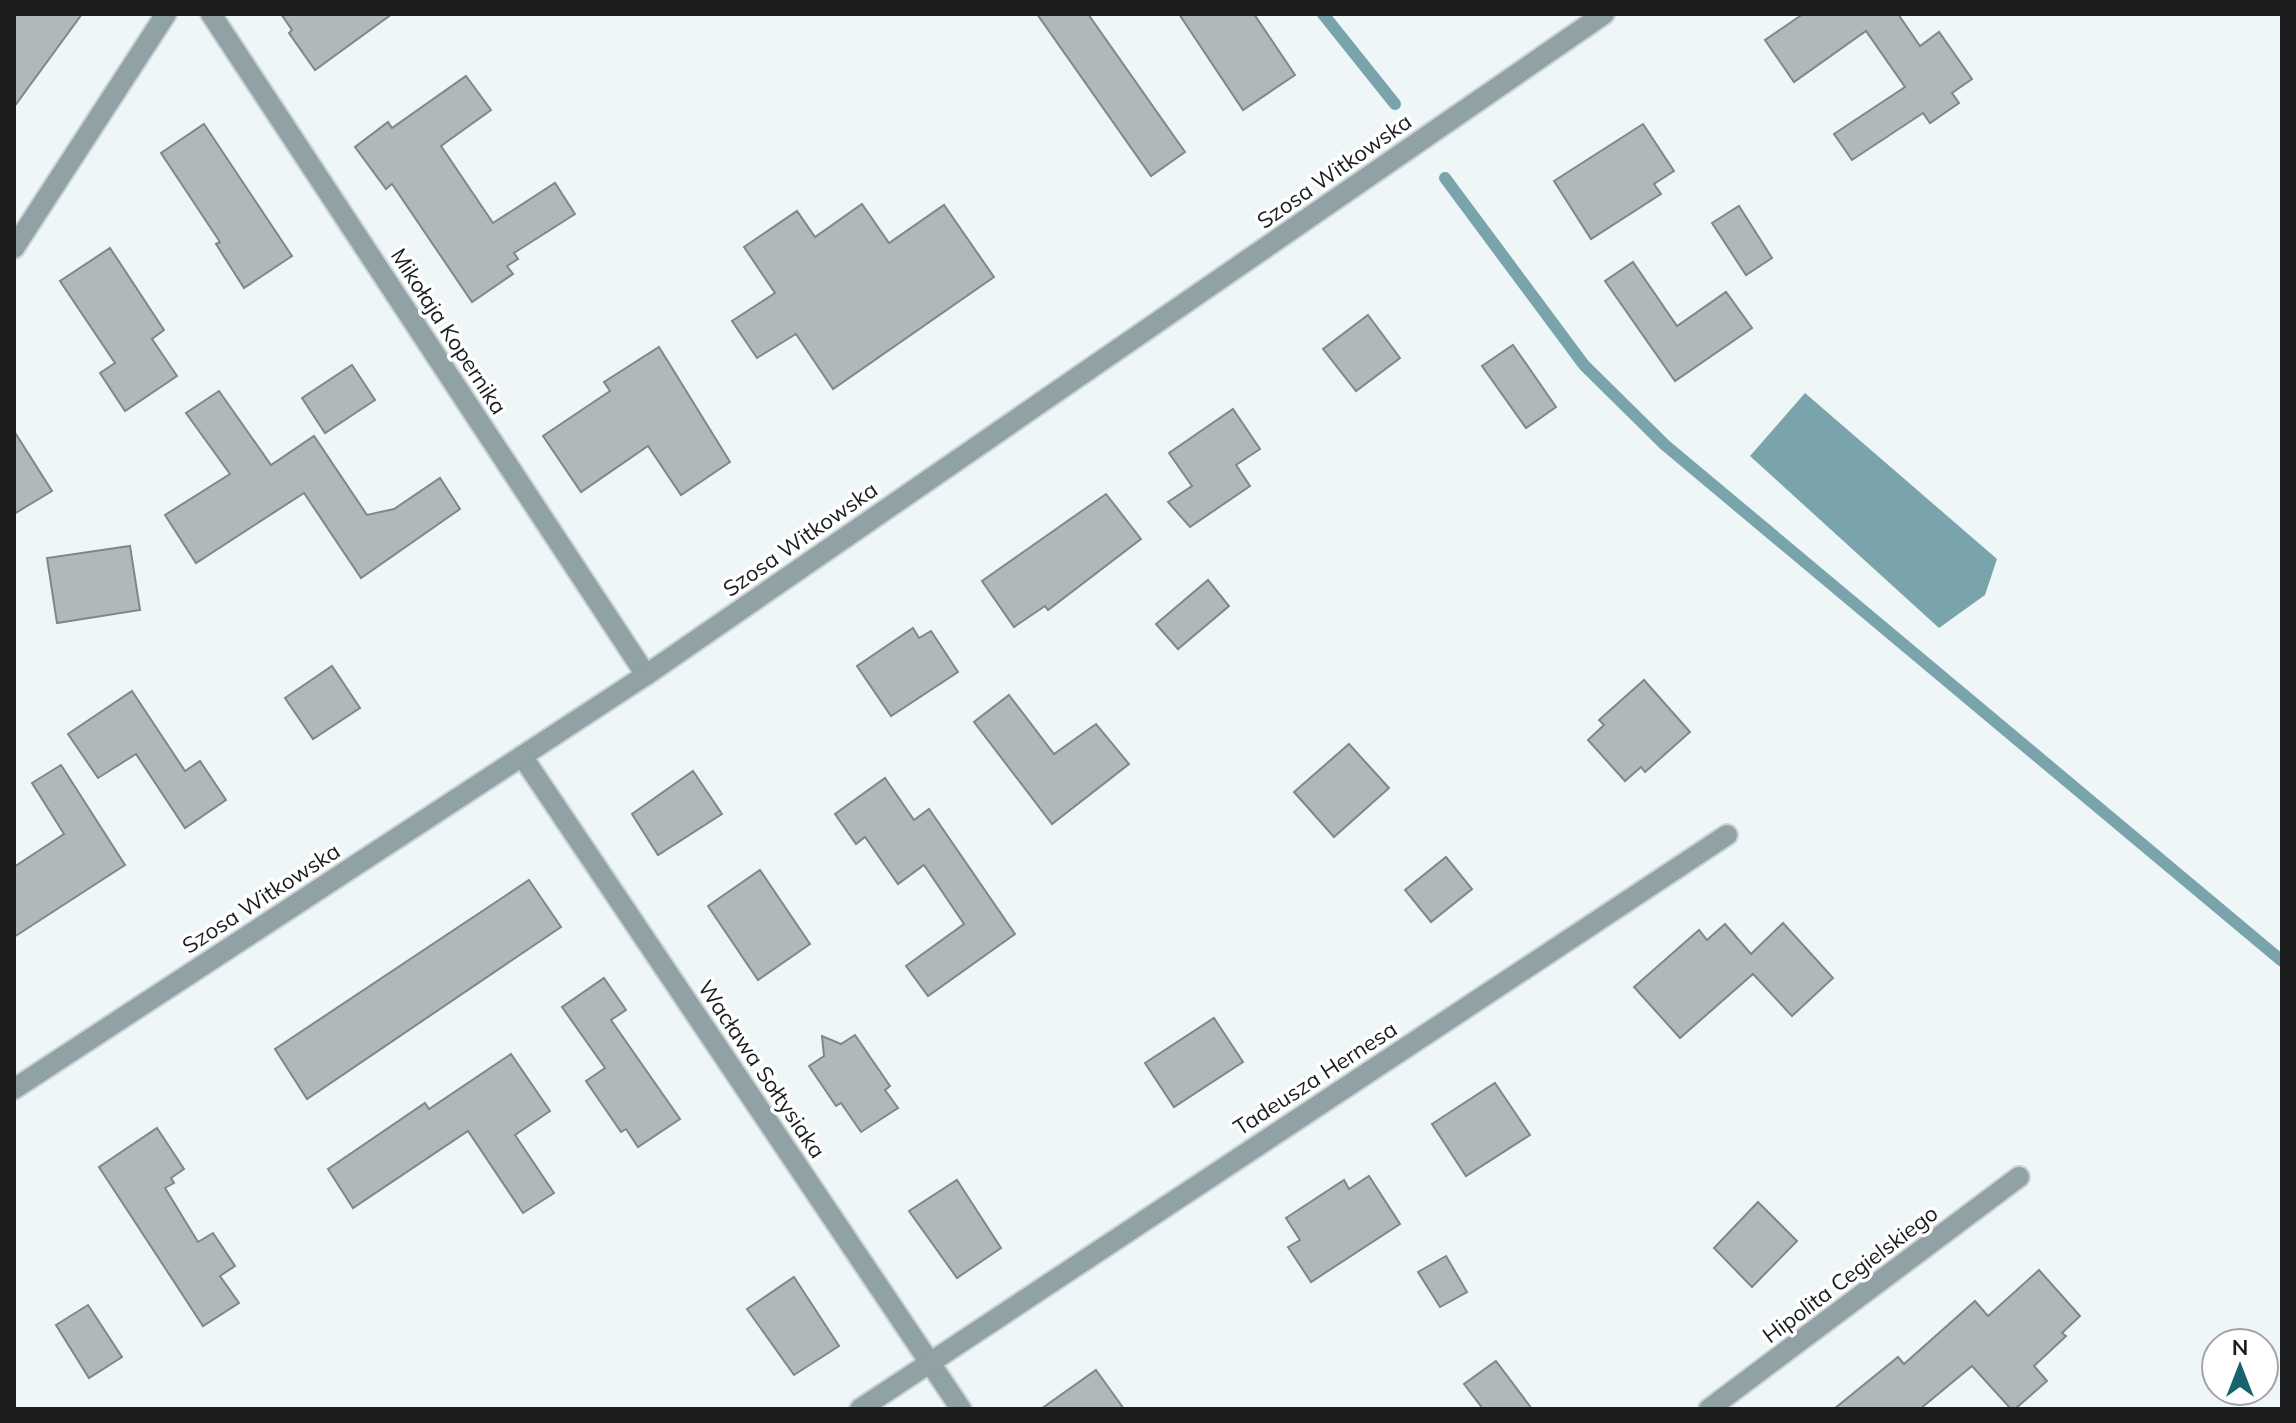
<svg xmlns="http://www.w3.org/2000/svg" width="2296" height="1423" viewBox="0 0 2296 1423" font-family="Mulish,sans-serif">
<rect width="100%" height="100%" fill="#eef6f7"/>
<path fill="#79a4ab" d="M1805,393l192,166 -12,36 -46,33 -189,-172z"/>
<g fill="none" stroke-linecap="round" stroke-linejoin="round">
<g stroke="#79a4ab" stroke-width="12">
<path d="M1323,14l72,90"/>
<path d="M1445,178l139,187 81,80 617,516"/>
</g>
</g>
<g fill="#b1b8b9" stroke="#808788" stroke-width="2">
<path d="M14,14h68l-68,93z"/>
<path d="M281,14h111l-77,56 -26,-37 3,-3z"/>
<path d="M1037,14h51l97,138 -34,24z"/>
<path d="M1179,14h75l41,61 -52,35z"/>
<path d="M1803,14h95l22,32 19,-14 33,47 -20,14 7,10 -29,20 -7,-10 -71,47 -18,-26 71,-47 -39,-56 -72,51 -29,-42z"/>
<path d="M466,76l25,34 -50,36 52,77 62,-40 20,31 -61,39 4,6 -11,7 6,8 -41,28 -80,-118 -6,5 -31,-42 33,-25 4,6z"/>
<path d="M204,124l88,132 -48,32 -28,-44 4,-2 -59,-89z"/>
<path d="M1643,124l31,47 -20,13 7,10 -70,45 -37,-58z"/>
<path d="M862,204l27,39 55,-38 50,72 -161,112 -37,-55 -39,24 -25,-37 43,-28 -31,-46 53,-36 18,26z"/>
<path d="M1739,206l33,52 -26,17 -34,-52z"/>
<path d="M110,248l54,82 -12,9 25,37 -52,35 -25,-38 15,-10 -55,-82z"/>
<path d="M1633,262l44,64 49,-34 26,36 -77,53 -70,-100z"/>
<path d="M1368,315l32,43 -44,33 -33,-42z"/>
<path d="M1513,345l43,62 -30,21 -44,-62z"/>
<path d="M659,347l71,115 -49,33 -33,-49 -67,46 -38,-56 67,-45 -6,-9z"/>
<path d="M352,365l23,35 -50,33 -23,-35z"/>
<path d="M219,391l52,74 43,-29 53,79 27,-6 46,-31 20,31 -99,69 -57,-85 -108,70 -31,-48 65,-41 -44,-61z"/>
<path d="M1233,409l27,40 -24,16 14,21 -60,41 -22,-25 24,-16 -23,-33z"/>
<path d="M14,431l38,60 -38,23z"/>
<path d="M1106,494l35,45 -93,71 -3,-4 -31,21 -32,-46z"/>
<path d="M130,546l10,64 -83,13 -10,-65z"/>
<path d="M1208,580l21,26 -51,43 -22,-25z"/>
<path d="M913,628l6,10 12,-7 27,41 -67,44 -34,-50z"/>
<path d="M332,666l28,42 -47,31 -28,-41z"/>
<path d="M1644,680l46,52 -45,40 -4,-5 -16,14 -37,-41 16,-15 -5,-5z"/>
<path d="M132,691l53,80 15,-10 26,39 -41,28 -49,-74 -38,24 -30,-44z"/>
<path d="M1009,695l45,59 42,-30 33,40 -77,60 -78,-102z"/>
<path d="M1349,744l40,44 -55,49 -40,-45z"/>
<path d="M61,765l64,100 -111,72v-70l50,-33 -32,-51z"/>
<path d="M693,771l29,43 -64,41 -26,-41z"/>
<path d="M885,778l29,42 15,-11 86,125 -87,62 -22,-30 58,-42 -40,-59 -26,19 -33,-47 -9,7 -21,-30z"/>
<path d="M1446,857l26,32 -41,33 -26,-32z"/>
<path d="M760,870l50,74 -52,36 -50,-74z"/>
<path d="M529,880l32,47 -254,172 -32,-50z"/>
<path d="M1783,923l50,55 -41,38 -39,-42 -73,64 -46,-51 65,-57 8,10 18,-16 26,30z"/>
<path d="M604,978l22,32 -15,10 69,99 -42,28 -12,-18 -5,3 -35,-51 19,-13 -43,-61z"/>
<path d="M1214,1018l29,44 -69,45 -29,-44z"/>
<path d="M855,1035l35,51 -5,4 13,18 -37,24 -20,-29 -5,3 -27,-40 15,-10 -2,-20 19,8z"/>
<path d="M511,1054l39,57 -35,24 39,58 -31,20 -55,-82 -115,77 -25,-39 97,-66 4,6z"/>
<path d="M1495,1083l35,52 -64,41 -34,-52z"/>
<path d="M157,1128l27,41 -13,9 3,5 -9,5 33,54 15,-9 22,33 -15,10 19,27 -36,23 -104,-159z"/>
<path d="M1369,1176l31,48 -89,58 -23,-35 12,-7 -14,-22 58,-38 5,9z"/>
<path d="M957,1180l44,68 -44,30 -48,-67z"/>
<path d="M1758,1202l39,39 -45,46 -38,-39z"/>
<path d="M1446,1256l21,36 -27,15 -22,-35z"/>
<path d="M2039,1270l41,46 -18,17 4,3 -32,30 13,15 -32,28h-4l-39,-43 -52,43h-86l64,-52 6,7 71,-63 13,15z"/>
<path d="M794,1277l45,69 -45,29 -47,-66z"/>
<path d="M88,1305l34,52 -33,21 -33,-53z"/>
<path d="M1496,1361l36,48h-49l-19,-25z"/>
<path d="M1096,1370l28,39h-83z"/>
</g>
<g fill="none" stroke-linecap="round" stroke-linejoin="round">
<g stroke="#ccd3d4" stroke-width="24">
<g id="minor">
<path d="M211,14l435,661"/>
<path d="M14,248l152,-234"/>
<path d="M522,756l439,653"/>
<path d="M14,1089l632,-414 958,-661"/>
<path d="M860,1409l867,-574"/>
<path d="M1709,1409l310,-232"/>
</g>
</g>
<use href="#minor" stroke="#90a2a5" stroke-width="20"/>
</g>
<g text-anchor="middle" stroke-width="7" stroke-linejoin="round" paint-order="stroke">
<g font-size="22" fill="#1a1c1d" stroke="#fff">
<text transform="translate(1334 171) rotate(-35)" y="8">Szosa Witkowska</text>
<text transform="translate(449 331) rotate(57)" y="8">Mikołaja Kopernika</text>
<text transform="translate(800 539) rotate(-35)" y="8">Szosa Witkowska</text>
<text transform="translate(261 898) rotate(-33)" y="8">Szosa Witkowska</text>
<text transform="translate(762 1069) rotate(56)" y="8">Wacława Sołtysiaka</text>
<text transform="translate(1315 1078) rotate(-33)" y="8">Tadeusza Hernesa</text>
<text transform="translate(1850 1274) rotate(-37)" y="8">Hipolita Cegielskiego</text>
</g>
</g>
<rect width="2296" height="1423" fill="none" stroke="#1a1c1d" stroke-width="32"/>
<g transform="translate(2240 1367)"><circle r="38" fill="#ffffff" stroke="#a3a4a5" stroke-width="2"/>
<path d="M0-6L14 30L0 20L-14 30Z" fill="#18646e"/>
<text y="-12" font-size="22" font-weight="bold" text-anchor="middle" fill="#1a1c1d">N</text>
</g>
</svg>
